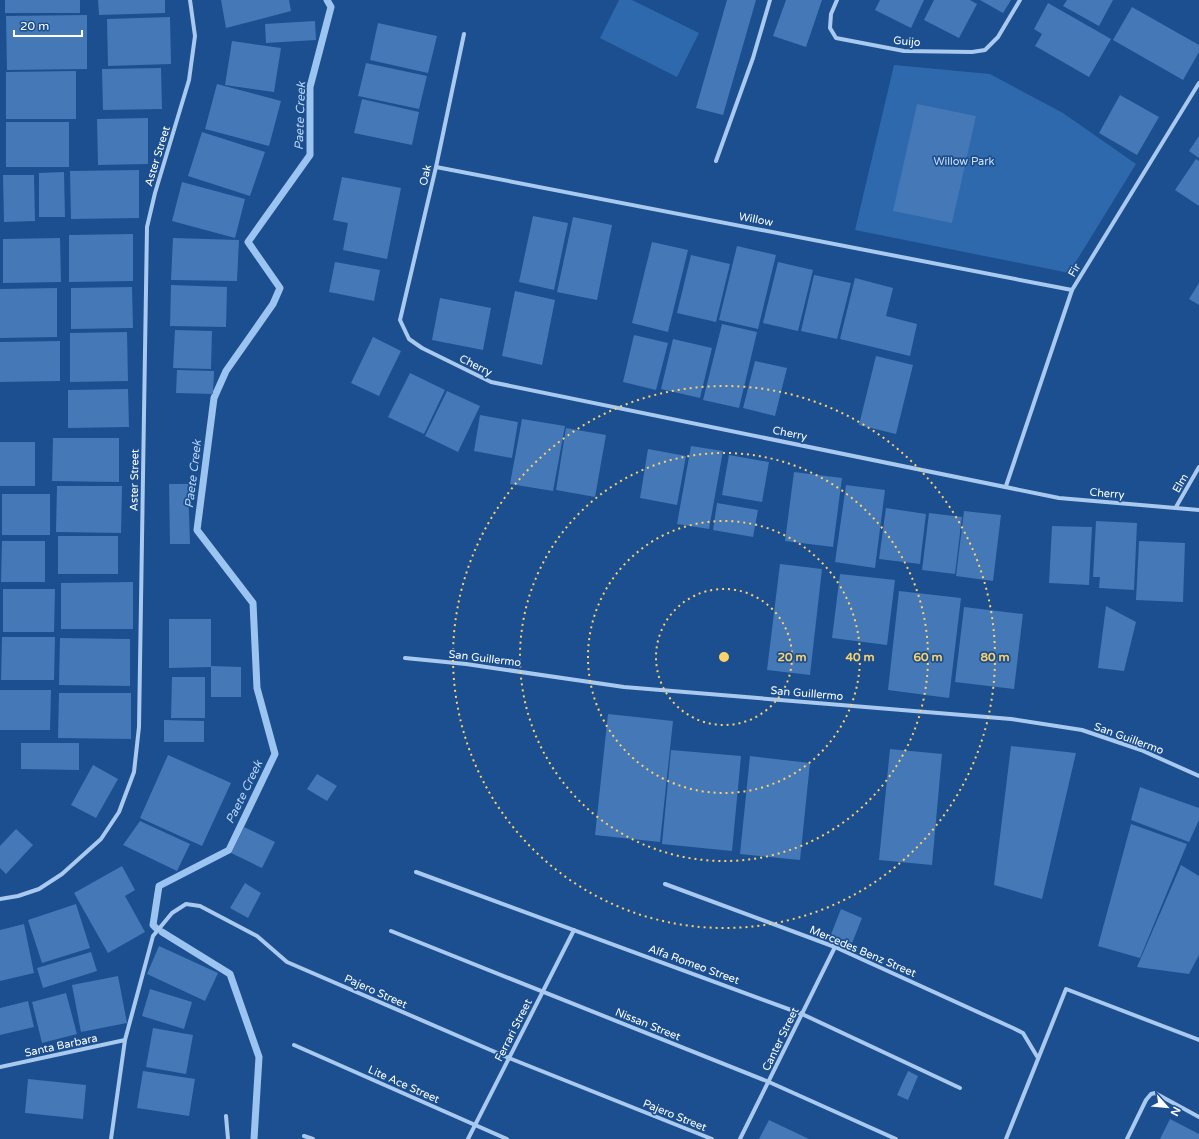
<svg xmlns="http://www.w3.org/2000/svg" width="1199" height="1139" viewBox="0 0 1199 1139" font-family="'Varela Round',sans-serif">
<rect width="100%" height="100%" fill="#1b4f8f"/>
<g fill="#2e69ad">
<path d="M619,0h13l67,33 -22,44 -77,-39z"/>
<path d="M894,65l96,9 73,39 73,51 -67,109 -214,-43z"/>
</g>
<g fill="none" stroke-linecap="round" stroke-linejoin="round">
<g stroke="#9cc4f0" stroke-width="7">
<path d="M156,928l-3,-3 6,-39 70,-36 46,-96 -18,-66 -4,-85 -56,-73 17,-132 12,-27 47,-67 7,-16 -32,-46 62,-87v-68l21,-80 -4,-7"/>
<path d="M162,932l68,42 29,83 -5,82"/>
</g>
</g>
<g fill="#4478b7">
<rect x="5" y="0" width="75" height="13"/>
<path d="M98,0h67v13l-66,2z"/>
<path d="M221,0h68l2,11 -65,17z"/>
<path d="M727,0h29l-33,115 -27,-7z"/>
<path d="M786,0h36l-16,47 -33,-11z"/>
<path d="M880,0h44l-13,28 -36,-18z"/>
<path d="M934,0h36l7,4 -18,34 -35,-18z"/>
<path d="M980,0h31l-8,13z"/>
<path d="M1067,0h46l-14,26 -36,-20z"/>
<path d="M1048,3l63,36 -22,38 -54,-31 7,-12 -8,-5z"/>
<path d="M1132,7l67,38v7l-16,28 -70,-40z"/>
<path d="M87,15v54l-80,1 -1,-54z"/>
<path d="M170,17l1,47 -63,2 -1,-47z"/>
<path d="M315,21l1,19 -50,3 -1,-19z"/>
<path d="M378,23l59,13 -9,37 -58,-13z"/>
<path d="M232,41l49,7 -7,44 -49,-7z"/>
<path d="M366,63l61,13 -8,33 -61,-13z"/>
<path d="M161,68l1,41 -59,1 -1,-41z"/>
<path d="M76,71v48h-70v-47z"/>
<path d="M217,84l64,17 -12,45 -64,-17z"/>
<path d="M1120,95l39,22 -22,38 -38,-22z"/>
<path d="M362,99l57,13 -7,33 -58,-12z"/>
<path d="M917,104l59,12 -24,107 -59,-12z"/>
<path d="M148,118v46l-50,1 -1,-46z"/>
<rect x="6" y="122" width="63" height="45"/>
<path d="M202,132l63,20 -15,44 -62,-20z"/>
<path d="M1199,136v22l-10,-7z"/>
<path d="M1196,159l3,2v45l-24,-16z"/>
<path d="M139,170v48l-68,1 -1,-48z"/>
<path d="M64,172l1,45h-26v-44z"/>
<path d="M3,175h31l1,46 -31,1z"/>
<path d="M342,177l59,11 -14,71 -44,-9 5,-27 -15,-3z"/>
<path d="M182,182l63,17 -10,39 -63,-17z"/>
<path d="M533,216l35,7 -14,67 -35,-8z"/>
<path d="M573,217l39,8 -15,75 -40,-8z"/>
<path d="M133,234v47l-64,1v-47z"/>
<path d="M60,238l1,44 -58,1v-44z"/>
<path d="M173,238l66,2 -2,41 -66,-1z"/>
<path d="M652,242l36,8 -20,82 -36,-9z"/>
<path d="M737,246l39,9 -18,74 -39,-9z"/>
<path d="M691,255l39,9 -14,58 -39,-9z"/>
<path d="M335,262l45,8 -6,31 -45,-9z"/>
<path d="M778,262l35,8 -15,61 -35,-8z"/>
<path d="M814,275l37,8 -14,56 -36,-8z"/>
<path d="M855,278l38,10 -7,28 31,8 -7,32 -70,-17z"/>
<path d="M1199,283v22l-10,-6z"/>
<path d="M171,285l56,2 -1,40 -56,-1z"/>
<path d="M132,287l1,41 -62,1v-41z"/>
<path d="M57,288v49l-57,1v-49z"/>
<path d="M515,291l40,9 -13,65 -40,-9z"/>
<path d="M440,298l51,10 -8,42 -51,-10z"/>
<path d="M722,324l35,8 -18,76 -36,-8z"/>
<path d="M175,330l37,1 -1,38 -38,-1z"/>
<path d="M127,332l1,49 -58,1v-49z"/>
<path d="M634,335l34,8 -12,47 -33,-8z"/>
<path d="M373,337l28,14 -22,45 -28,-13z"/>
<path d="M673,339l39,9 -12,50 -39,-9z"/>
<path d="M60,341v40l-60,1v-40z"/>
<path d="M876,356l37,9 -17,69 -37,-9z"/>
<path d="M755,361l32,7 -12,48 -32,-8z"/>
<path d="M177,370l37,1 -1,23 -37,-1z"/>
<path d="M410,373l35,17 -21,44 -36,-17z"/>
<path d="M128,389l1,38 -61,1v-38z"/>
<path d="M447,391l33,15 -22,46 -33,-16z"/>
<path d="M480,415l38,7 -6,36 -38,-7z"/>
<path d="M522,419l43,7 -12,65 -43,-7z"/>
<path d="M566,428l40,7 -11,62 -39,-7z"/>
<path d="M53,438h66v44l-67,-1z"/>
<rect x="0" y="442" width="35" height="44"/>
<path d="M691,446l32,5 -14,78 -32,-5z"/>
<path d="M648,449l38,7 -9,49 -37,-7z"/>
<path d="M729,455l40,7 -7,40 -40,-7z"/>
<path d="M794,472l48,6 -9,69 -48,-6z"/>
<path d="M169,484h19l2,60h-20z"/>
<path d="M846,485l39,5 -10,78 -40,-6z"/>
<path d="M57,486h65l-1,47 -65,-1z"/>
<rect x="2" y="494" width="48" height="41"/>
<path d="M717,503l41,7 -5,27 -40,-7z"/>
<path d="M886,508l40,6 -6,50 -41,-5z"/>
<path d="M964,511l37,4 -8,66 -37,-5z"/>
<path d="M929,513l33,4 -7,57 -33,-4z"/>
<path d="M1096,521l41,2 -3,67 -35,-2 1,-11h-7z"/>
<path d="M1052,526l40,1 -3,58 -40,-2z"/>
<rect x="58" y="536" width="60" height="38"/>
<path d="M2,541h43v41h-44z"/>
<path d="M1139,541l46,2 -2,59 -47,-2z"/>
<path d="M780,564l42,5 -12,106 -43,-5z"/>
<path d="M840,574l55,6 -8,65 -55,-7z"/>
<path d="M133,582v47h-72v-46z"/>
<path d="M3,589h52l-1,43h-51z"/>
<path d="M899,591l62,7 -12,100 -61,-8z"/>
<path d="M1106,606l30,16 -12,49 -26,-3z"/>
<path d="M964,607l59,7 -9,75 -59,-7z"/>
<path d="M169,619h42v48l-42,1z"/>
<path d="M2,637h53l-1,43h-53z"/>
<path d="M60,638l70,1v47l-71,-1z"/>
<path d="M211,666l30,1v30h-30z"/>
<path d="M172,677h33v41h-34z"/>
<path d="M0,690h51l-1,40h-50z"/>
<path d="M59,693h72v46l-73,-1z"/>
<path d="M608,714l65,7 -13,121 -65,-7z"/>
<path d="M164,720l40,1v21h-40z"/>
<path d="M21,743h58v27l-58,-1z"/>
<path d="M1011,746l65,7 -34,146 -48,-14z"/>
<path d="M890,749l52,5 -10,111 -53,-5z"/>
<path d="M671,750l70,6 -9,95 -70,-7z"/>
<path d="M168,755l63,28 -29,63 -62,-28z"/>
<path d="M750,756l60,7 -10,97 -60,-6z"/>
<path d="M93,765l25,14 -22,39 -25,-13z"/>
<path d="M317,774l20,12 -10,15 -20,-12z"/>
<path d="M1140,787l59,21v12l-10,22 -58,-22z"/>
<path d="M140,821l50,23 -13,27 -54,-26z"/>
<path d="M1131,824l56,20 -47,114 -42,-12z"/>
<path d="M244,827l31,15 -13,26 -31,-15z"/>
<path d="M16,829l17,16 -27,29 -6,-6v-22z"/>
<path d="M1181,865l18,11v79l-10,19 -52,-7z"/>
<path d="M122,866l13,24 -10,6 20,36 -37,21 -34,-60z"/>
<path d="M245,883l16,10 -13,25 -18,-10z"/>
<path d="M76,904l14,44 -48,15 -14,-43z"/>
<path d="M841,909l21,9 -13,33 -21,-9z"/>
<path d="M24,924l10,49 -34,8v-51z"/>
<path d="M159,946l59,27 -13,28 -58,-27z"/>
<path d="M91,952l6,19 -54,17 -6,-20z"/>
<path d="M118,976l9,47 -46,9 -9,-47z"/>
<path d="M150,989l42,13 -8,27 -42,-13z"/>
<path d="M66,993l11,41 -35,9 -10,-41z"/>
<path d="M28,1001l6,26 -34,8v-27z"/>
<path d="M153,1028l40,7 -7,39 -40,-7z"/>
<path d="M143,1071l52,8 -6,37 -52,-8z"/>
<path d="M908,1071l10,5 -10,24 -11,-5z"/>
<path d="M28,1079l58,6 -3,34 -58,-6z"/>
<path d="M1170,1119l29,15v5h-39z"/>
<path d="M769,1120l40,19h-50z"/>
</g>
<g fill="none" stroke-linecap="round" stroke-linejoin="round">
<g stroke="#a9c9ee" stroke-width="4">
<path d="M837,0l-6,14 -1,14 6,10 68,13 68,1 13,-2 13,-13 22,-37"/>
<path d="M464,34l-28,133 -36,153 9,19 13,9 69,34 568,116 140,12"/>
<path d="M716,161l37,-103 17,-58"/>
<path d="M436,167l636,123"/>
<path d="M1006,486l66,-196 127,-207"/>
<path d="M1176,507l23,-40"/>
<path d="M405,658l61,6 158,23 387,32 71,11 59,20 58,26"/>
<path d="M416,872l386,142 158,74"/>
<path d="M665,884l170,63 178,81 10,5 15,25"/>
<path d="M0,899l18,-3 21,-7 23,-15 39,-35 18,-27 15,-40 5,-45 8,-500 8,-34 34,-113 6,-44 -5,-36"/>
<path d="M391,931l378,151 127,57"/>
<path d="M294,1045l213,94"/>
<path d="M0,1067l125,-27"/>
<path d="M226,1116l2,23"/>
<path d="M304,1136l9,3"/>
<path d="M111,1139l14,-99 28,-104 19,-23 14,-9 14,2 57,30 30,26 222,96 203,81"/>
<path d="M468,1139l106,-209"/>
<path d="M740,1139l95,-192"/>
<path d="M1006,1139l60,-150 133,51"/>
<path d="M1127,1139l19,-39 5,-6 4,-1 44,24"/>
</g>
</g>
<g fill="none" stroke="#ffd166" stroke-width="2" stroke-dasharray="2 4">
<circle cx="724" cy="657" r="68"/>
<circle cx="724" cy="657" r="136"/>
<circle cx="724" cy="657" r="204"/>
<circle cx="724" cy="657" r="271"/>
</g>
<g text-anchor="middle" stroke-width="3.5" stroke-linejoin="round" paint-order="stroke">
<g font-size="11" fill="#fff" stroke="#1b4f8f">
<text transform="translate(907 41) rotate(5)" y="4">Guijo</text>
<text transform="translate(157 156) rotate(-73)" y="4">Aster Street</text>
<text transform="translate(425 175) rotate(-77)" y="4">Oak</text>
<text transform="translate(756 219) rotate(11)" y="4">Willow</text>
<text transform="translate(1074 270) rotate(-59)" y="4">Fir</text>
<text transform="translate(476 365) rotate(26)" y="4">Cherry</text>
<text transform="translate(790 433) rotate(11)" y="4">Cherry</text>
<text transform="translate(134 480) rotate(-89)" y="4">Aster Street</text>
<text transform="translate(1180 483) rotate(-60)" y="4">Elm</text>
<text transform="translate(1107 493) rotate(5)" y="4">Cherry</text>
<text transform="translate(485 658) rotate(7)" y="4">San Guillermo</text>
<text transform="translate(807 693) rotate(5)" y="4">San Guillermo</text>
<text transform="translate(1129 738) rotate(20)" y="4">San Guillermo</text>
<text transform="translate(863 951) rotate(23)" y="4">Mercedes Benz Street</text>
<text transform="translate(694 964) rotate(20)" y="4">Alfa Romeo Street</text>
<text transform="translate(376 991) rotate(24)" y="4">Pajero Street</text>
<text transform="translate(648 1024) rotate(22)" y="4">Nissan Street</text>
<text transform="translate(513 1030) rotate(-63)" y="4">Ferrari Street</text>
<text transform="translate(780 1039) rotate(-64)" y="4">Canter Street</text>
<text transform="translate(61 1045) rotate(-12)" y="4">Santa Barbara</text>
<text transform="translate(404 1084) rotate(24)" y="4">Lite Ace Street</text>
<text transform="translate(675 1115) rotate(22)" y="4">Pajero Street</text>
</g>
<g font-size="11" fill="#cfe3fa" stroke="#1b4f8f">
<text x="964" y="165">Willow Park</text>
</g>
<g font-size="12" font-style="italic" fill="#b5d3f5" stroke="#1b4f8f">
<text transform="translate(300 116) rotate(-88)" y="4">Paete Creek</text>
<text transform="translate(193 474) rotate(-83)" y="4">Paete Creek</text>
<text transform="translate(244 792) rotate(-64)" y="4">Paete Creek</text>
</g>
</g>
<circle cx="724" cy="657" r="6" fill="#ffd166" stroke="#1b4f8f" stroke-width="2"/>
<g font-size="12" text-anchor="middle" font-weight="bold" fill="#ffd166" stroke="#1b4f8f" stroke-width="3.5" stroke-linejoin="round" paint-order="stroke">
<text x="792" y="661">20 m</text>
<text x="860" y="661">40 m</text>
<text x="928" y="661">60 m</text>
<text x="995" y="661">80 m</text>
</g>
<g transform="translate(1167 1107) rotate(117)" stroke="#1b4f8f" stroke-width="3" paint-order="stroke">
<path d="M0-3L7 15L0 10L-7 15Z" fill="#ffffff"/>
<text y="-6" font-size="11" font-weight="bold" text-anchor="middle" fill="#ffffff">N</text>
</g>
<path d="M14 30v6h68v-6" fill="none" stroke="#ffffff" stroke-width="2"/>
<text x="20" y="30" font-size="12" fill="#ffffff" stroke="#1b4f8f" stroke-width="3" paint-order="stroke">20 m</text>
</svg>
